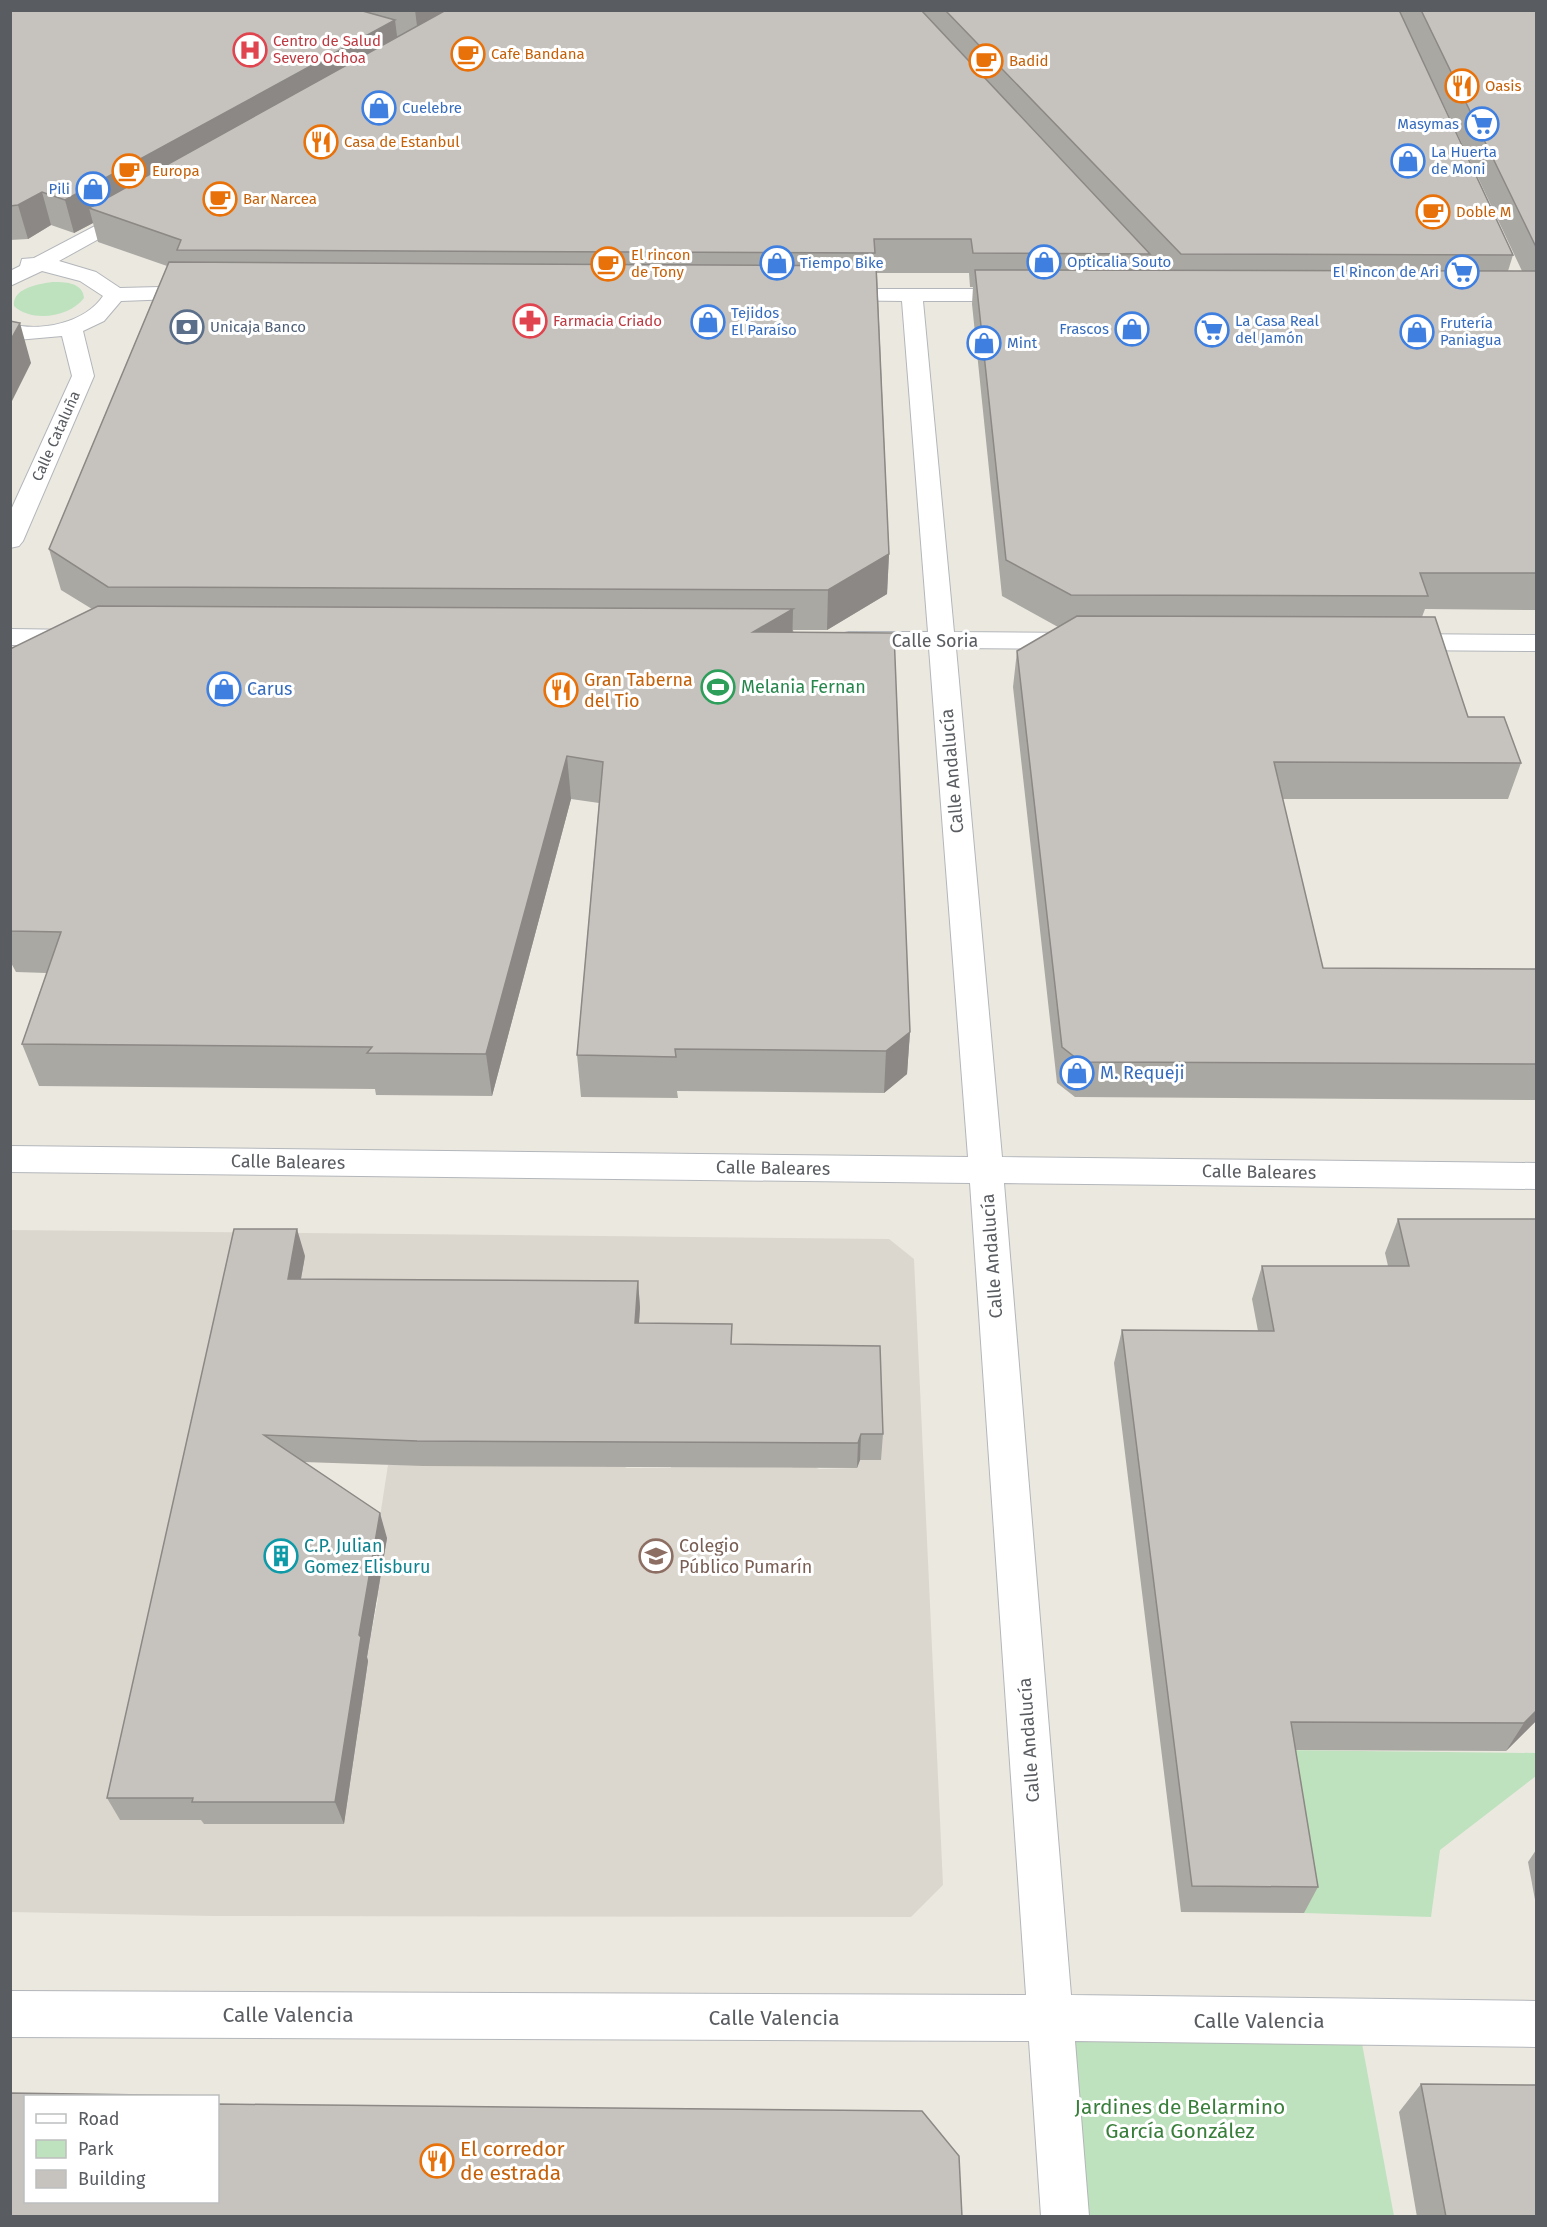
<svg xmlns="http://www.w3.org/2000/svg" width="1547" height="2227" viewBox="0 0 1547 2227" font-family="'Fira Sans',sans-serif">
<rect width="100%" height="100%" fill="#ebe8e0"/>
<path fill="#dbd7ce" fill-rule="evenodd" d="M11,1230l878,9 25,20 29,626 -32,32 -698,-1 -202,-4zM356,1306l284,2 -3,42 244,110h-21l-4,8 -37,1 -20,-10 -7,9 -38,-1 -82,-9 -1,10h-44l-19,-10 -2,9 -218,-2 -19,123 9,11 -7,35 -9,1 -2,15 8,11 -6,36 -12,15 9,11 -15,101h-140l3,-17 -26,13h-60z"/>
<g fill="#bee2bd">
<path d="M52,282c12,0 31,0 32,16 -14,19 -52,25 -70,8 -2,-18 25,-22 38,-24z"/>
<path d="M1278,1750l258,3v23l-96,74 -9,67 -127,-4z"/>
<path d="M1050,2018l308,4 36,194h-329z"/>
</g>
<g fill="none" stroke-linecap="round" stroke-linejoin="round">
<g stroke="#b3b6ba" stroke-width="2">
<g id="minor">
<path d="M135,205l7,2 3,4 -3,4 -83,46 37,11 24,16 80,-2 8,1 3,5 -3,5 -8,1 -79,3 -17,20 -21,10 11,45 -71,165 -4,5 -9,2v-36l62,-136 -10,-40 -45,4 -7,-2v-14c31,8 75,-1 93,-28l-23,-15 -38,-10 -32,15v-15l10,-5 2,-7 12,-1z"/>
<path d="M833,289h186l8,1 3,5 -3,5 -8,1h-96l31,331 126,1 9,2 4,6 -4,6 -9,2 -124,-1 46,509 534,6v26l-532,-6 67,812 465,6v46l-461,-6 14,175h-48l-12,-175 -1019,-4v-46l1016,4 -56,-812 -960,-11v-26l958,11 -39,-509h-80l-9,-2 -4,-6 4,-6 9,-2h79l-26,-331 -77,-1 -3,-5 3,-5z"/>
<path d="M10,629l68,1 9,2 4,6 -4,6 -9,2 -68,-1z"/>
<path d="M1398,634l138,1v16l-138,-1 -9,-2 -4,-6 4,-6z"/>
</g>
</g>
<use href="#minor" fill="#fff" fill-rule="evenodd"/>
</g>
<g fill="#aaa8a3" fill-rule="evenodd">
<path d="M10,10h1389l114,245 -5,16h14l-123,-261h137v600l-111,-1 -3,8 46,100 53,46 -13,36h-226l41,169 213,1v131l-461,-3 -18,-14 -44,-396 4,-36 41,-24 -56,-31 -30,-292 1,-17h-3l-1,-14h-92l12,281 -2,40 -60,36h-34l117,402 -3,42 -23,19 -207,-2 1,7 -97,-1 -4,-42 22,-252 -28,-4 -79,297 -116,-1 -1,-6 -336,-3 -17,-42 25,-71 -31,-1 -6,-11v-311l82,-41 -31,-19 -12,-41 118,-283 -69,-24 -5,-19 -19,10 -23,-8 -23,14 -18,1zM1149,259l11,12h-13z"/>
<path d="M1398,1219l138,502 -30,30 -211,-1 23,137 -14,26 -123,-1 -67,-549 8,-33 136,1 -6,-32 10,-33h126l-3,-13z"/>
<path d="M305,1256l-4,23 337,2 2,27 -1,15 93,21 151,90 -2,26h-21l-3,8 -434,-2 -120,-4 84,76 -20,119 1,4 -24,163h-140l-3,-4h-81l-13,-22z"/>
<path d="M1536,1850v55l-8,-43z"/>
<path d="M1421,2084l115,133h-119l-18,-105z"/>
</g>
<g fill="#8b8885">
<path d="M415,10h58l-54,32z"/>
<path d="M395,20l4,32 -310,156 4,15 -19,10 -9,-33z"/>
<path d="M42,192l9,33 -23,14 -10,-34z"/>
<path d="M20,323l11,40 -21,42v-64z"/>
<path d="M889,554l-2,40 -60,36 1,-40z"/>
<path d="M793,609l-1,42 -39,-19z"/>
<path d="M567,756l4,43 -79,297 -6,-42z"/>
<path d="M910,1032l-3,42 -23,19 2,-42z"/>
<path d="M297,1229l8,27 -9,50 -8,-27z"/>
<path d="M638,1281l2,27 -3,42 -2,-27z"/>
<path d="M861,1434l-1,26 -3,8 1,-25z"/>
<path d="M380,1513l7,25 -20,119 1,4 -24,163 -9,-22 24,-167z"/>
<path d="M1536,1711v10l-30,30 18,-28z"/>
</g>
<g fill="#c6c3be" stroke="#8b8885" stroke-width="1.5">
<path d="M10,10h349l36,10 -330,180 -23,-8 -24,13 -8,1z"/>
<path d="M446,10h475l229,244 -177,-1 -2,-14h-97l1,14 -698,-3 4,-10 -92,-32z"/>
<path d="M945,10h454l114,245 -332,-1z"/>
<path d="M1421,10h115v237z"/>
<path d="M169,262l707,4 13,288 -61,36 -720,-3 -59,-38z"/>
<path d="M975,270l561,1v302h-116l8,23 -357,-1 -65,-35z"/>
<path d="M10,321l10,2 -10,18z"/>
<path d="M98,606l695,3 -40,23 141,1 16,399 -24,19 -211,-2 1,8 -99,-2 26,-293 -36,-6 -81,298 -119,-1 5,-6 -350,-3 39,-112 -51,-1v-281l2,-2z"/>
<path d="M1077,616l358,1 33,100h36l17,46 -247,-1 49,206 213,1v95l-455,-2 -19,-15 -45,-396z"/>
<path d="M1398,1219h138v492l-12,12 -233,-1 27,165 -126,-1 -70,-556 152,1 -12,-65h147z"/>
<path d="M234,1229h63l-9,50 350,2 -3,42 97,1 -1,20 149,2 3,88h-22l-3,9 -441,-2 -153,-6 116,78 -21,122 2,2 -26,165h-143l1,-4h-86z"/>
<path d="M1421,2084l115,1v132h-90z"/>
<path d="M10,2093l205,3 -189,1v105h192v-98l704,7 37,45 3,61h-952z"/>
</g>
<defs>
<g id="hospital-ring" transform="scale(1.725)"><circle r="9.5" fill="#fff" stroke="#e0444e" stroke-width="1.5"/><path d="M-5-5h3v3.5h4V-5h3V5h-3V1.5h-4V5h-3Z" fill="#e0444e"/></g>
<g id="cafe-ring" transform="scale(1.725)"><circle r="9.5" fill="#fff" stroke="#e8710a" stroke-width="1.5"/><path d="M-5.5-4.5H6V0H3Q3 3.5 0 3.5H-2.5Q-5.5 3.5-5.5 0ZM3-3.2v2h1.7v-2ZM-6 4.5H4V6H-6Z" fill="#e8710a"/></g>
<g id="restaurant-ring" transform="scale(1.725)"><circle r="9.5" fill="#fff" stroke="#e8710a" stroke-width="1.5"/><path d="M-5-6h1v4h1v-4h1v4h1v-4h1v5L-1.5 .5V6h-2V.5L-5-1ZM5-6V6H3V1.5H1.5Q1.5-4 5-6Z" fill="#e8710a"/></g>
<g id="shop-ring" transform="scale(1.725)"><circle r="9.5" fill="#fff" stroke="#3f7fe0" stroke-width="1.5"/><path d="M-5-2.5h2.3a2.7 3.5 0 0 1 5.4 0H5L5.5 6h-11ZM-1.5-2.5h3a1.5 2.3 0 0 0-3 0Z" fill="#3f7fe0"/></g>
<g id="supermarket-ring" transform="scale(1.725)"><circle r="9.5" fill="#fff" stroke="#3f7fe0" stroke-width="1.5"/><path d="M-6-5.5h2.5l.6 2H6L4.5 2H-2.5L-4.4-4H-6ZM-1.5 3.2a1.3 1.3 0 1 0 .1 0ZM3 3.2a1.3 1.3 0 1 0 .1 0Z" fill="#3f7fe0"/></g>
<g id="pharmacy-ring" transform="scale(1.725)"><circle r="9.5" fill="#fff" stroke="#e0444e" stroke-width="1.5"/><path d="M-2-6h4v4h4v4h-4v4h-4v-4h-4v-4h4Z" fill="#e0444e"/></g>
<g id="bank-ring" transform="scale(1.725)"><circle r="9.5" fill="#fff" stroke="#5c6f8a" stroke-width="1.5"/><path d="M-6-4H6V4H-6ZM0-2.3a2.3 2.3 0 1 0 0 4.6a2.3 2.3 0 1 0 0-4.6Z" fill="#5c6f8a"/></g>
<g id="stadium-ring" transform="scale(1.725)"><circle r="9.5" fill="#fff" stroke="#2e9e5b" stroke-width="1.5"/><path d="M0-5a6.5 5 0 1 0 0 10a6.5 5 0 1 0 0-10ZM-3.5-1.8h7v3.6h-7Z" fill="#2e9e5b"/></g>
<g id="building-ring" transform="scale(1.725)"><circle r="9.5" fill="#fff" stroke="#0f9aa8" stroke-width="1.5"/><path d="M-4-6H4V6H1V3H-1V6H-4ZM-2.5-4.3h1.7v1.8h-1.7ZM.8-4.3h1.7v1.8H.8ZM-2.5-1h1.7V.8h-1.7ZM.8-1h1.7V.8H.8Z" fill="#0f9aa8"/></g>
<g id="school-ring" transform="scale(1.725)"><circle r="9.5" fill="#fff" stroke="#8d6e63" stroke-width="1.5"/><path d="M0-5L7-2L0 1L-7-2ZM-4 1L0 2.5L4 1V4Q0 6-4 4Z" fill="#8d6e63"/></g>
</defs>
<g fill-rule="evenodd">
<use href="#hospital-ring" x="250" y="50"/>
<use href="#cafe-ring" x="468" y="54"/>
<use href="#cafe-ring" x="986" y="61"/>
<use href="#restaurant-ring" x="1462" y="86"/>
<use href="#shop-ring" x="379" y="108"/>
<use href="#supermarket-ring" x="1482" y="124"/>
<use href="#restaurant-ring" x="321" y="142"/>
<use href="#shop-ring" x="1408" y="161"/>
<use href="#cafe-ring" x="129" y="171"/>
<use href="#shop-ring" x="93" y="189"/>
<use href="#cafe-ring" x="220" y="199"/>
<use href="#cafe-ring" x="1433" y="212"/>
<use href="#shop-ring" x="1044" y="262"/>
<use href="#shop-ring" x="777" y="263"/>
<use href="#cafe-ring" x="608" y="264"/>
<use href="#supermarket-ring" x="1462" y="272"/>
<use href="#pharmacy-ring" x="530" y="321"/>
<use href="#shop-ring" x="708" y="322"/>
<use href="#bank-ring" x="187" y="327"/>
<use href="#shop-ring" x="1132" y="329"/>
<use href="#supermarket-ring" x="1212" y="330"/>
<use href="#shop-ring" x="1417" y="332"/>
<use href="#shop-ring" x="984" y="343"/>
<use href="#stadium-ring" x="718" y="687"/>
<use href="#shop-ring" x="224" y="689"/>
<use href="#restaurant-ring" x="561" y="690"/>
<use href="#shop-ring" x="1077" y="1073"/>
<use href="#building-ring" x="281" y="1556"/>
<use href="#school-ring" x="656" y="1556"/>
<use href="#restaurant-ring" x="437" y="2161"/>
</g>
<g text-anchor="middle" stroke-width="6" stroke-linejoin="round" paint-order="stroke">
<g font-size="15" fill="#be3a42" stroke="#fff" text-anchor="start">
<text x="273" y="46">Centro de Salud<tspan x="273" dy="17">Severo Ochoa</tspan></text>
<text x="553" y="326">Farmacia Criado</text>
</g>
<g font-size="15" fill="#c56008" stroke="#fff" text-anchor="start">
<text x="491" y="59">Cafe Bandana</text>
<text x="1009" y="66">Badid</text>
<text x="1485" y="91">Oasis</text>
<text x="344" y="147">Casa de Estanbul</text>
<text x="152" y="176">Europa</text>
<text x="243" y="204">Bar Narcea</text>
<text x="1456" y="217">Doble M</text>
<text x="631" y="260">El rincon<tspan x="631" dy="17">de Tony</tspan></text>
</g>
<g font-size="15" fill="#366cbe" stroke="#fff" text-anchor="start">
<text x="402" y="113">Cuelebre</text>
<text x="1459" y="129" text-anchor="end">Masymas</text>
<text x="1431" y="157">La Huerta<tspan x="1431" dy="17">de Moni</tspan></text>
<text x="70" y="194" text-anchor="end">Pili</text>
<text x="1067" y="267">Opticalia Souto</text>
<text x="800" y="268">Tiempo Bike</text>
<text x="1439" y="277" text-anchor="end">El Rincon de Ari</text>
<text x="731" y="318">Tejidos<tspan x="731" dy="17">El Paraíso</tspan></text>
<text x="1235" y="326">La Casa Real<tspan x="1235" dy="17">del Jamón</tspan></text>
<text x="1440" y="328">Frutería<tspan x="1440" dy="17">Paniagua</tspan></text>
<text x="1109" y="334" text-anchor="end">Frascos</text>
<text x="1007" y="348">Mint</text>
</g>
<g font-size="15" fill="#4e5e75" stroke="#fff" text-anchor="start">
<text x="210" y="332">Unicaja Banco</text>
</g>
<g font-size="15" fill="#595c60" stroke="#fff">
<text transform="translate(56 436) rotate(-66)" y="5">Calle Cataluña</text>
</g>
<g font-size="18" fill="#595c60" stroke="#fff">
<text x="935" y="647">Calle Soria</text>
<text transform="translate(952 771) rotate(-95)" y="6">Calle Andalucía</text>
<text transform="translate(288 1162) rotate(1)" y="6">Calle Baleares</text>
<text transform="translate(773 1168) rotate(1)" y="6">Calle Baleares</text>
<text transform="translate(1259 1172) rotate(1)" y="6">Calle Baleares</text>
<text transform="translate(992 1256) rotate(-94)" y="6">Calle Andalucía</text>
<text transform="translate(1029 1740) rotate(-94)" y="6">Calle Andalucía</text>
</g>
<g font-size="18" fill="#c56008" stroke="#fff" text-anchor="start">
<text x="584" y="686">Gran Taberna<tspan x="584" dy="21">del Tio</tspan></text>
</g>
<g font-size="18" fill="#27864d" stroke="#fff" text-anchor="start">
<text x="741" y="693">Melania Fernan</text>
</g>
<g font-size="18" fill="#366cbe" stroke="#fff" text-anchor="start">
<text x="247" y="695">Carus</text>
<text x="1100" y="1079">M. Requeji</text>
</g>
<g font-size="18" fill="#0d838f" stroke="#fff" text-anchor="start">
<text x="304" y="1552">C.P. Julian<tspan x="304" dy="21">Gomez Elisburu</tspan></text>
</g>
<g font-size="18" fill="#785e54" stroke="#fff" text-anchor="start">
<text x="679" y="1552">Colegio<tspan x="679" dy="21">Público Pumarín</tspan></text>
</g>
<g font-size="21" fill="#595c60" stroke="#fff">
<text x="288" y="2022">Calle Valencia</text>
<text x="774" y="2025">Calle Valencia</text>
<text x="1259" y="2028">Calle Valencia</text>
</g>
<g font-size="21" fill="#397f3b" stroke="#fff">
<text x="1180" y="2114">Jardines de Belarmino<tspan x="1180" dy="24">García González</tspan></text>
</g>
<g font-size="21" fill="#c56008" stroke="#fff" text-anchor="start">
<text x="460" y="2156">El corredor<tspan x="460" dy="24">de estrada</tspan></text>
</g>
</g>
<rect width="1547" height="2227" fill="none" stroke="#595c60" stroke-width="24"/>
<rect x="24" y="2095" width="195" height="108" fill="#ffffff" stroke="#bdbebf" stroke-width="1.5"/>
<rect x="36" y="2114" width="30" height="9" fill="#ffffff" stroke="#bdbebf" stroke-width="1.5"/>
<text x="78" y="2125" font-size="18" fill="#595c60">Road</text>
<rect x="36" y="2140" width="30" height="18" fill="#bee2bd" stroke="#bdbebf" stroke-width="1.5"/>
<text x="78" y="2155" font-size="18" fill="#595c60">Park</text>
<rect x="36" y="2170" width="30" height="18" fill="#c6c3be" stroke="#bdbebf" stroke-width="1.5"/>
<text x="78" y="2185" font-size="18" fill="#595c60">Building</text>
</svg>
